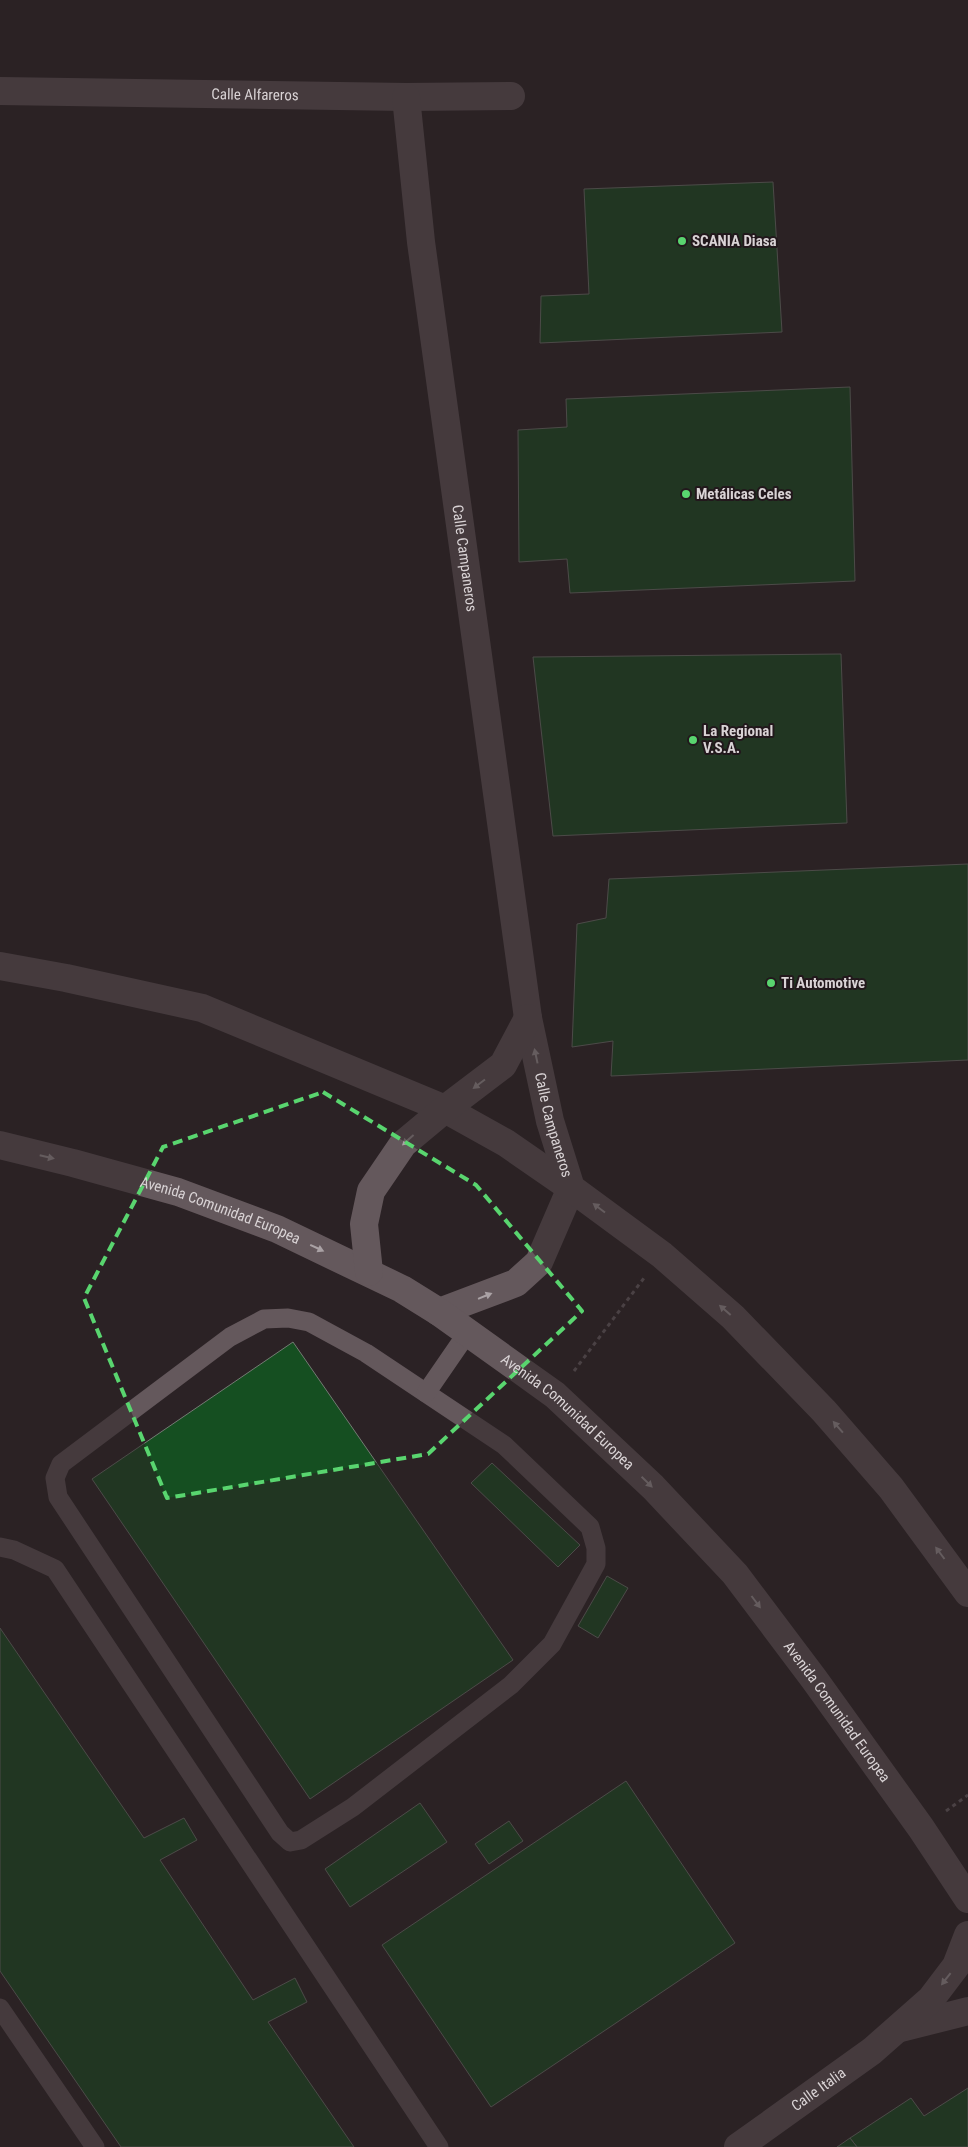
<svg xmlns="http://www.w3.org/2000/svg" width="968" height="2147" viewBox="0 0 968 2147" font-family="'Roboto Condensed',sans-serif">
<rect width="100%" height="100%" fill="#2b2225"/>
<g fill="#154f21" stroke="#737b73">
<path d="M773,182l9,150 -242,11 1,-47 48,-2 -5,-105z"/>
<path d="M850,387l5,194 -285,12 -3,-34 -48,3 -1,-132 49,-3 -1,-28z"/>
<path d="M841,654l6,169 -294,13 -20,-179z"/>
<path d="M968,864v196l-357,16 2,-35 -41,6 5,-123 29,-6 3,-39z"/>
<path d="M293,1342l220,318 -203,139 -218,-320z"/>
<path d="M492,1463l88,82 -22,22 -87,-84z"/>
<path d="M607,1576l21,12 -30,50 -20,-12z"/>
<path d="M0,1628l144,210 40,-20 13,22 -37,20 93,140 42,-22 12,24 -39,20 86,125h-233l-121,-176z"/>
<path d="M626,1781l109,162 -244,164 -109,-162z"/>
<path d="M420,1803l27,39 -97,65 -25,-38z"/>
<path d="M509,1821l14,20 -34,23 -14,-20z"/>
<path d="M968,2088v59h-111l-7,-9 61,-40 13,18z"/>
<path d="M850,2138l7,9h-20z"/>
</g>
<g fill="none" stroke-linecap="round" stroke-linejoin="round">
<g stroke="#6f676a" stroke-width="3" stroke-dasharray="4 4" stroke-linecap="butt">
<path d="M574,1371l70,-93"/>
<path d="M946,1811l22,-16"/>
</g>
<g stroke="#64585c" stroke-width="19">
<path d="M288,1318l21,4 57,31 138,92 86,82 6,21v16l-44,80 -41,41 -158,122 -52,33 -11,2 -10,-9 -222,-336 -3,-19 6,-14 169,-127 34,-18z"/>
<path d="M426,1393l42,-61"/>
<path d="M0,1547l14,3 41,19 384,578"/>
<path d="M0,2008l95,139"/>
</g>
<g stroke="#64585c" stroke-width="28">
<path id="s1" d="M0,91l406,6 105,-1"/>
<path id="s2" d="M406,97l15,145 107,776 22,103 21,67 -32,74 -23,21 -77,29"/>
<path d="M0,966l66,12 136,30 243,101 61,34 65,45 91,67 71,62 91,94 67,77 77,105"/>
<path id="s3" d="M0,1145l73,18 105,29 99,37 125,60 37,23 116,83 98,92 82,87 79,105 107,149 47,71"/>
<path d="M369,1272l-5,-48 7,-33 32,-47 42,-35 58,-44 25,-47"/>
<path d="M901,2028l67,-17"/>
<path id="s4" d="M738,2147l134,-96 59,-52 25,-33 12,-31"/>
</g>
</g>
<defs><path id="oneway-solid" d="M-6-.8H1V-3.2L6.5 0L1 3.2V.8H-6Z" transform="scale(1.25)"/></defs>
<g fill="#aaa2a5">
<use href="#oneway-solid" transform="translate(536 1056) rotate(-102)"/>
<use href="#oneway-solid" transform="translate(479 1084) rotate(143)"/>
<use href="#oneway-solid" transform="translate(408 1140) rotate(138)"/>
<use href="#oneway-solid" transform="translate(47 1157) rotate(13)"/>
<use href="#oneway-solid" transform="translate(599 1208) rotate(-143)"/>
<use href="#oneway-solid" transform="translate(317 1248) rotate(25)"/>
<use href="#oneway-solid" transform="translate(485 1296) rotate(-22)"/>
<use href="#oneway-solid" transform="translate(725 1310) rotate(-139)"/>
<use href="#oneway-solid" transform="translate(838 1427) rotate(-131)"/>
<use href="#oneway-solid" transform="translate(647 1482) rotate(44)"/>
<use href="#oneway-solid" transform="translate(940 1553) rotate(-127)"/>
<use href="#oneway-solid" transform="translate(756 1602) rotate(53)"/>
<use href="#oneway-solid" transform="translate(946 1979) rotate(128)"/>
</g>
<path d="M0 0H968V2147H0ZM323,1092l153,93 106,126 -154,143 -261,44 -83,-200 79,-151z" fill="#2b2225" fill-opacity=".55" fill-rule="evenodd"/>
<path fill="none" stroke="#59d56f" stroke-width="4" stroke-dasharray="10 6" stroke-linejoin="round" d="M323,1092l153,93 106,126 -154,143 -261,44 -83,-200 79,-151z"/>
<g fill="#59d56f" stroke="#22181c" stroke-width="2">
<circle cx="682" cy="241" r="5"/>
<circle cx="686" cy="494" r="5"/>
<circle cx="693" cy="740" r="5"/>
<circle cx="771" cy="983" r="5"/>
</g>
<g text-anchor="middle" stroke-width="4" stroke-linejoin="round" paint-order="stroke">
<g font-size="15" fill="#d9d3d5" stroke="#22181c">
<text dy="5" stroke="none"><textPath href="#s1" startOffset="255">Calle Alfareros</textPath></text>
<text dy="5" stroke="none"><textPath href="#s2" startOffset="465">Calle Campaneros</textPath></text>
<text dy="5" stroke="none"><textPath href="#s2" startOffset="1039">Calle Campaneros</textPath></text>
<text dy="5" stroke="none"><textPath href="#s3" startOffset="230">Avenida Comunidad Europea</textPath></text>
<text dy="5" stroke="none"><textPath href="#s3" startOffset="635">Avenida Comunidad Europea</textPath></text>
<text dy="5" stroke="none"><textPath href="#s3" startOffset="1040">Avenida Comunidad Europea</textPath></text>
<text dy="5" stroke="none"><textPath href="#s4" startOffset="99">Calle Italia</textPath></text>
</g>
<g font-size="15" font-weight="bold" fill="#d9d3d5" stroke="#22181c" text-anchor="start">
<text x="692" y="246">SCANIA Diasa</text>
<text x="696" y="499">Metálicas Celes</text>
<text x="703" y="736">La Regional<tspan x="703" dy="17">V.S.A.</tspan></text>
<text x="781" y="988">Ti Automotive</text>
</g>
</g>
</svg>
